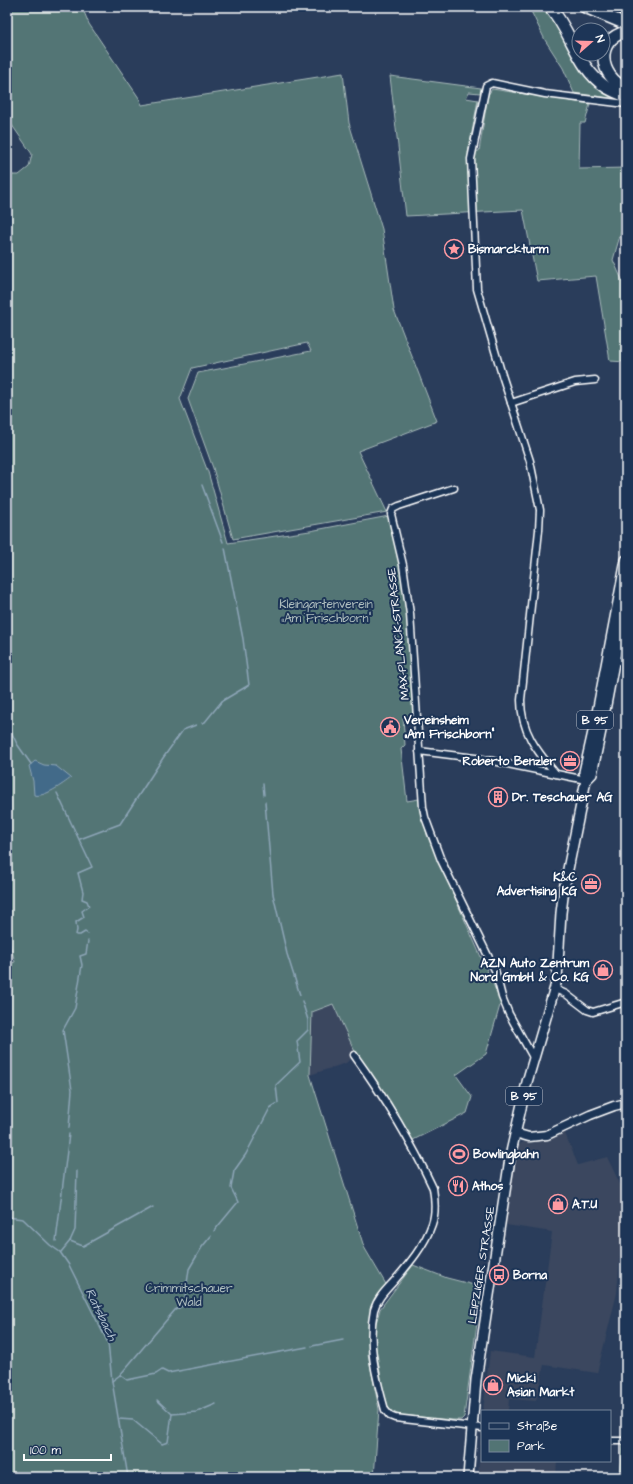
<svg xmlns="http://www.w3.org/2000/svg" width="633" height="1484" viewBox="0 0 633 1484" font-family="'Architects Daughter',sans-serif">
<rect width="100%" height="100%" fill="#2a3d5b"/>
<filter id="ink" filterUnits="userSpaceOnUse"><feTurbulence type="fractalNoise" baseFrequency=".025" numOctaves="2"/><feDisplacementMap in="SourceGraphic" scale="8" xChannelSelector="R" yChannelSelector="G"/><feConvolveMatrix kernelMatrix="1 2 1 2 8 2 1 2 1" color-interpolation-filters="sRGB"/></filter>
<g filter="url(#ink)">
<g fill="#3a475f">
<path d="M333,1004l23,50 -10,9 -36,12 2,-63z"/>
<path d="M564,1131l14,34 29,-8 18,37 -8,99 -20,80 -53,-8 -8,36 -27,-2 -1,12h-25l7,-60 45,6 17,-125 -46,-7 11,-79 6,-4 21,-3z"/>
<path d="M482,1418v43h75l-1,16h-78z"/>
</g>
<g fill="#527474" stroke="#a8baba">
<path d="M7,7h75l7,17 50,74 3,7 201,-32 6,50 33,106 12,81 43,111 -79,30 29,61 -154,27 -20,-71 -25,-69 10,-26 113,-22 -4,-8 -115,25 -12,31 28,73 20,71 82,-12 79,-15c6,26 13,52 16,78 5,41 7,82 8,123l-10,1 2,27 -4,4 6,52 12,-2 8,36 74,167 -15,52 -30,21 16,22 -5,16 -56,28 -55,-87 -23,-50 -21,8 -2,63 54,172 23,39 -14,22 -5,46 11,55 -5,68h-367v-115l4,-2 -4,-8v-387l8,-3 -8,-28v-759h12l10,-8 3,-13 -25,-36z"/>
<path d="M529,7h16l16,21 56,69v2l-43,-6 -11,-25 -18,-28z"/>
<path d="M390,76l91,12 -1,5 -11,-1 -3,6 12,2 -10,53 11,-2 9,-56 4,-6 98,15 -5,19h-5l-1,46 47,-1v47l-13,45 10,22 3,1v79l-16,-1 -14,-85 -59,5 -14,-71 -117,6z"/>
<path d="M413,1265l34,13 35,9 -18,130 -3,3h-8l-54,-5 -9,-5 -5,-8 -10,-60v-15l5,-18z"/>
<path d="M626,1444v33h-6l3,-32z"/>
</g>
<path fill="#426a89" stroke="#8ea6b8" d="M35,761l9,4 12,1 15,12c-8,6 -27,20 -37,17l-1,-14 -4,-15z"/>
<g fill="none" stroke-linecap="round" stroke-linejoin="round">
<g stroke="#8ea6b8" stroke-width="1.5">
<path d="M202,485l21,57"/>
<path d="M7,723l10,21 14,20"/>
<path d="M202,723l3,-1 17,-21 27,-16 -6,-46 -18,-91"/>
<path d="M263,784l1,11"/>
<path d="M57,793l35,74 -14,6 5,19 -1,7 5,2 2,5 -7,5 2,6 -8,5 1,8 -1,5h4l5,-3 3,2"/>
<path d="M265,802l8,92 14,60 13,41"/>
<path d="M80,839l40,-15 43,-66 20,-28 13,-5"/>
<path d="M69,1128l3,-38 -9,-60 12,-22 7,-43 -2,-9 6,-2 2,-13"/>
<path d="M7,1217l16,2 27,26 10,7 9,13 39,78 4,38 16,96"/>
<path d="M214,1231l24,-29 -7,-14 3,-17 12,-17 24,-46 8,-5 -2,-18 24,-23 -3,-21 11,-11v-10l-6,-19"/>
<path d="M56,1241l13,-107"/>
<path d="M70,1241l5,-11 2,-59"/>
<path d="M61,1252l9,-11 13,5 70,-39"/>
<path d="M312,1346l31,-6"/>
<path d="M120,1375l7,5 29,-6 6,-4 6,3 139,-26"/>
<path d="M112,1381l8,-6 55,-65 9,-5 5,-36 13,-22 9,-11"/>
<path d="M157,1400l15,14 25,-2 19,-8"/>
<path d="M119,1419l14,1 29,24 6,-2 4,-28"/>
</g>
<g stroke="#fff" stroke-width="9">
<g id="street">
<path d="M511,403l64,-21 20,-2"/>
<path d="M454,488l-55,18 -6,3 -2,5 12,51 7,49 13,193 2,10 16,43 54,110 7,27 7,17 25,45"/>
<path d="M612,660l14,2"/>
<path d="M419,751l64,8 103,21"/>
<path d="M556,774c-19,-23 -35,-42 -35,-74l18,-170 1,-20 -10,-49 -28,-86 -25,-86 -6,-130 15,-73 6,-3 53,11 81,10"/>
<path d="M555,989l11,5 21,16 6,2 33,-10"/>
<path d="M354,1055c31,43 57,86 79,133 2,12 3,25 -1,36 -7,21 -23,40 -37,56 -8,9 -18,18 -21,30 -7,33 2,68 11,100l5,6 5,2 87,10"/>
<path d="M610,1441h16"/>
</g>
</g>
<g stroke="#fff" stroke-width="11">
<path id="secondary" d="M515,1133l14,4 18,-2 43,-20 24,-9 12,-3"/>
</g>
<g stroke="#fff" stroke-width="12">
<g id="primary">
<path d="M586,780l-2,-8 11,-49 31,-163"/>
<path d="M468,1477l8,-97 35,-228 16,-70 30,-102 4,-67 3,-24 22,-109 6,-6 11,-53 23,-122"/>
</g>
</g>
<g stroke="#fff" stroke-width="14">
<g id="highway">
<path d="M550,7c22,25 27,61 56,80 6,4 13,6 20,9"/>
<path d="M585,7l41,17"/>
<path d="M620,7l6,2"/>
<path d="M626,32c-32,7 -27,45 0,56"/>
</g>
</g>
<use href="#street" stroke="#1d3557" stroke-width="6"/>
<use href="#secondary" stroke="#1d3557" stroke-width="8"/>
<use href="#primary" stroke="#1d3557" stroke-width="9"/>
<use href="#highway" stroke="#1d3557" stroke-width="11"/>
</g>
</g>
<defs>
<g id="sight-ring" transform="scale(1)"><circle r="9.5" fill="#1d3557" stroke="#ff9aa2" stroke-width="1.5"/><path d="M0-6L1.8-2.2L6-1.7L2.9 1.2L3.7 5.4L0 3.3L-3.7 5.4L-2.9 1.2L-6-1.7L-1.8-2.2Z" fill="#ff9aa2"/></g>
<g id="civic-ring" transform="scale(1)"><circle r="9.5" fill="#1d3557" stroke="#ff9aa2" stroke-width="1.5"/><path d="M-.6-6.5H3V-4.5H.6V-3L4-1V1h2V6H-6V1h2V-1L-.6-3ZM-1.2 2.5V6h2.4V2.5Z" fill="#ff9aa2"/></g>
<g id="office-ring" transform="scale(1)"><circle r="9.5" fill="#1d3557" stroke="#ff9aa2" stroke-width="1.5"/><path d="M-6-3h4V-5.5h4V-3h4V5H-6ZM-1-4.5V-3h2v-1.5ZM-6 0V1H6V0Z" fill="#ff9aa2"/></g>
<g id="building-ring" transform="scale(1)"><circle r="9.5" fill="#1d3557" stroke="#ff9aa2" stroke-width="1.5"/><path d="M-4-6H4V6H1V3H-1V6H-4ZM-2.5-4.3h1.7v1.8h-1.7ZM.8-4.3h1.7v1.8H.8ZM-2.5-1h1.7V.8h-1.7ZM.8-1h1.7V.8H.8Z" fill="#ff9aa2"/></g>
<g id="shop-ring" transform="scale(1)"><circle r="9.5" fill="#1d3557" stroke="#ff9aa2" stroke-width="1.5"/><path d="M-5-2.5h2.3a2.7 3.5 0 0 1 5.4 0H5L5.5 6h-11ZM-1.5-2.5h3a1.5 2.3 0 0 0-3 0Z" fill="#ff9aa2"/></g>
<g id="stadium-ring" transform="scale(1)"><circle r="9.5" fill="#1d3557" stroke="#ff9aa2" stroke-width="1.5"/><path d="M0-5a6.5 5 0 1 0 0 10a6.5 5 0 1 0 0-10ZM-3.5-1.8h7v3.6h-7Z" fill="#ff9aa2"/></g>
<g id="restaurant-ring" transform="scale(1)"><circle r="9.5" fill="#1d3557" stroke="#ff9aa2" stroke-width="1.5"/><path d="M-5-6h1v4h1v-4h1v4h1v-4h1v5L-1.5 .5V6h-2V.5L-5-1ZM5-6V6H3V1.5H1.5Q1.5-4 5-6Z" fill="#ff9aa2"/></g>
<g id="bus-ring" transform="scale(1)"><circle r="9.5" fill="#1d3557" stroke="#ff9aa2" stroke-width="1.5"/><path d="M-5-6H5V4H4V6H2V4H-2V6H-4V4H-5ZM-3.5-4V0h7V-4ZM-3.5 1.2v1.5H-2V1.2ZM2 1.2v1.5H3.5V1.2Z" fill="#ff9aa2"/></g>
</defs>
<g fill-rule="evenodd">
<use href="#sight-ring" x="454" y="249"/>
<use href="#civic-ring" x="390" y="727"/>
<use href="#office-ring" x="570" y="761"/>
<use href="#building-ring" x="498" y="797"/>
<use href="#office-ring" x="591" y="884"/>
<use href="#shop-ring" x="603" y="970"/>
<use href="#stadium-ring" x="459" y="1154"/>
<use href="#restaurant-ring" x="458" y="1186"/>
<use href="#shop-ring" x="558" y="1204"/>
<use href="#bus-ring" x="499" y="1275"/>
<use href="#shop-ring" x="493" y="1385"/>
</g>
<g text-anchor="middle" stroke-width="4" stroke-linejoin="round" paint-order="stroke">
<g fill="#1d3557" stroke="#bbc2cd" stroke-width="1">
<rect x="577" y="711" width="36" height="18" rx="3"/>
<rect x="506" y="1087" width="36" height="18" rx="3"/>
</g>
<g font-size="11" font-weight="bold" fill="#fff">
<text x="595" y="724">B 95</text>
<text x="524" y="1100">B 95</text>
</g>
<g font-size="12" font-weight="bold" fill="#fff" stroke="#1d3557" text-anchor="start">
<text x="468" y="253">Bismarckturm</text>
<text x="404" y="724">Vereinsheim<tspan x="404" dy="14">„Am Frischborn“</tspan></text>
<text x="556" y="765" text-anchor="end">Roberto Benzler</text>
<text x="512" y="801">Dr. Teschauer AG</text>
<text x="577" y="881" text-anchor="end">K&amp;C<tspan x="577" dy="14">Advertising KG</tspan></text>
<text x="589" y="967" text-anchor="end">AZN Auto Zentrum<tspan x="589" dy="14">Nord GmbH &amp; Co. KG</tspan></text>
<text x="473" y="1158">Bowlingbahn</text>
<text x="472" y="1190">Athos</text>
<text x="572" y="1208">A.T.U</text>
<text x="513" y="1279">Borna</text>
<text x="507" y="1382">Micki<tspan x="507" dy="14">Asian Markt</tspan></text>
</g>
<g font-size="12" fill="#b1c0c0" stroke="#1d3557">
<text x="326" y="608">Kleingartenverein<tspan x="326" dy="14">„Am Frischborn“</tspan></text>
<text x="189" y="1292">Crimmitschauer<tspan x="189" dy="14">Wald</tspan></text>
</g>
<g font-size="12" fill="#fff" stroke="#1d3557">
<text transform="translate(398 634) rotate(-96)" y="4">MAX-PLANCK-STRASSE</text>
<text transform="translate(481 1265) rotate(-81)" y="4">LEIPZIGER STRASSE</text>
</g>
<g font-size="13" font-style="italic" fill="#b3c3d0" stroke="#1d3557">
<text transform="translate(102 1314) rotate(64)" y="5">Ratsbach</text>
</g>
</g>
<rect width="633" height="1484" fill="none" stroke="#1d3557" stroke-width="24"/>
<rect x="12" y="12" width="609" height="1460" fill="none" stroke="#fff" stroke-width="1.5" filter="url(#ink)"/>
<rect x="481" y="1410" width="130" height="52" fill="#1d3557" stroke="#77869a"/>
<rect x="489" y="1423" width="20" height="6" fill="#1d3557" stroke="#77869a"/>
<text x="517" y="1430" font-size="12" fill="#ffffff">Straße</text>
<rect x="489" y="1440" width="20" height="12" fill="#527474" stroke="#77869a"/>
<text x="517" y="1450" font-size="12" fill="#ffffff">Park</text>
<g transform="translate(591 42) rotate(70)"><circle r="19" fill="#1d3557" stroke="#77869a"/>
<path d="M0-3L7 15L0 10L-7 15Z" fill="#ff9aa2"/>
<text y="-6" font-size="11" font-weight="bold" text-anchor="middle" fill="#ffffff">N</text>
</g>
<path d="M24 1454v6h87v-6" fill="none" stroke="#ffffff" stroke-width="2"/>
<text x="30" y="1454" font-size="12" fill="#ffffff" stroke="#1d3557" stroke-width="3" paint-order="stroke">100 m</text>
</svg>
